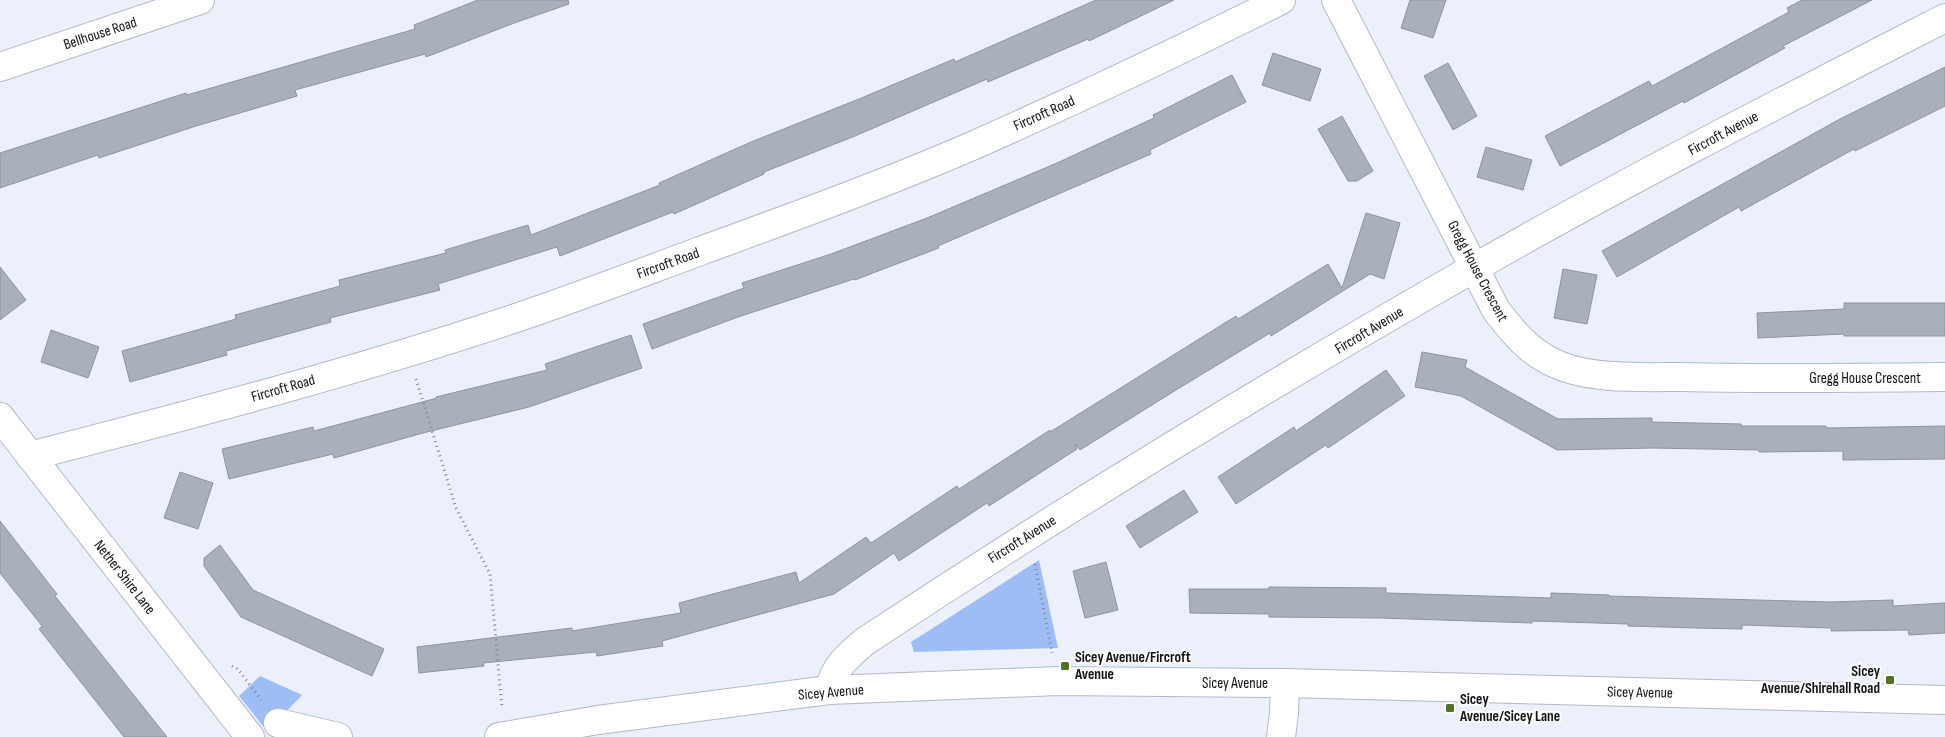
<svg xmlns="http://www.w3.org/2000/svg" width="1945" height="737" viewBox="0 0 1945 737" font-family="'Sofia Sans Condensed',sans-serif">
<rect width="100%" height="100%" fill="#ebf0fb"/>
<g fill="#9fbdf5">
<path d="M1039,560l19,88 -144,4 -3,-10z"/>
<path d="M260,676l42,19 -22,23 14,19h-22l-33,-41z"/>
</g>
<g fill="#aab0ba" stroke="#8e939d">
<path d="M478,0h90l1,4 -52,18 -91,35 -1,-3 -130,36 2,6 -104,31 -94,31 -1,-3 -98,33v-35l186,-60 1,2 228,-66 -1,-4z"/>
<path d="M1096,0h78l-85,41 -1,-2 -100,43 -1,-3 -132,57 -91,36v2l-90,40 -1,-2 -113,44 -3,-9 -119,37 2,6 -110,28 1,4 -105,29 1,4 -97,27 -8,-31 114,-32 -1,-4 105,-29 -1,-6 107,-27 -1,-3 83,-25 3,10 129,-50 -1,-2 92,-41 108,-43 95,-40 1,3z"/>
<path d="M1410,0h36l-13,38 -32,-10z"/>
<path d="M1802,0h70l-89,46 2,2 -101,55 -1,-2 -123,65 -15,-30 104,-55 3,5 137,-74 -2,-4z"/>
<path d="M1273,53l48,16 -11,32 -48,-16z"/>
<path d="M1448,63l29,53 -24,14 -29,-54z"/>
<path d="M1945,67v39l-90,45 -1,-2 -113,62 -2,-4 -122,70 -15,-26 238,-132z"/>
<path d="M1232,75l14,27 -96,48 1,4 -213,92 1,2 -53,20 -31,12 -1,-1 -116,38 -86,32 -9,-25 101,-36 -2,-5 89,-29 96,-36 130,-55 97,-45 -1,-3z"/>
<path d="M1342,116l31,55 -16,10h-9l-30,-52z"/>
<path d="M1486,147l46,13 -9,30 -46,-13z"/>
<path d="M1366,213l34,10 -16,56 -14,-5 -99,62 -1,-3 -94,57 -96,60 -4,-6 1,5 -88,57 -2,-3 -88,58 -5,-8 -60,41 -172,47 1,5 -66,10 -1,-4 -113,11 1,3 -65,7 -2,-26 155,-19v3l109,-18 -2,-10 117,-31 3,11 67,-46 5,6 86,-57 2,3 91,-59v2l186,-116 2,3 90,-55 14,24z"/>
<path d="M0,267l26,33 -26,20z"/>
<path d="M1563,269l34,6 -10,49 -33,-6z"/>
<path d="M1844,303h101v33h-101v-2l-86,4 -1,-25 87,-4z"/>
<path d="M51,330l48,17 -11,31 -47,-16z"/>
<path d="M631,335l11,33 -113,39 -106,26 -89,25 -1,-4 -104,25 -7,-30 91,-22 1,4 123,-33 -1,-1 111,-27 -2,-6z"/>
<path d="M1422,352l45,8 -2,7 93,52 94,-1v4l89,2v2h85v2l119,-2v33l-102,1v-9l-84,1v-2l-106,-2 -96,2 -96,-54 -46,-9z"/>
<path d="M1386,370l19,26 -77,52 -2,-3 -90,59 -18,-27 76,-50 2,4z"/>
<path d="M180,472l33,11 -15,46 -34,-11z"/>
<path d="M1184,490l14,22 -58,36 -14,-22z"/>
<path d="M0,521l57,73 -2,2 112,141h-43l-85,-108 3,-3 -42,-53z"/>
<path d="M220,545l33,45 131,59 -12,27 -131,-59 -37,-51v-8z"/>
<path d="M1106,562l12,48 -33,8 -12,-47z"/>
<path d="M1269,587l117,1v5l165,5v-5l58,2v1l221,6 63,-2v6l52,-3v30l-36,2 -1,-5 -77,1v-3l-89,-3v4l-45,-1 -69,-2v-2l-95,-3 -1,2 -152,-5 -111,-1v-3l-79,-1 -1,-24h80z"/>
</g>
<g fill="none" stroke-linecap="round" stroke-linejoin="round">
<g stroke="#b3b9c3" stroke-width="30">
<g id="minor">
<path d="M1336,0l160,310c16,21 33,42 58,53 35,17 90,14 128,14 88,2 175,1 263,0"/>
<path d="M0,417l250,320"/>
<path d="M30,456c160,-41 320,-83 477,-135 66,-22 131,-47 196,-71 90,-33 181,-66 269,-104 104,-46 207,-95 309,-146"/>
<path d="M829,690c7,-25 16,-31 35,-48 199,-132 403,-256 610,-374 154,-88 313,-169 471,-250"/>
<path d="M278,723l60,14"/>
<path d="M499,737l99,-17 231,-30 229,-9 227,2 660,17"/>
<path d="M1281,737l3,-24 1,-30"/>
</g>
</g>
<g stroke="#b3b9c3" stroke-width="30">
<path id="major" d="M0,67l200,-67"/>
</g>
<g stroke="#80848b" stroke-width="3" stroke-dasharray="1 4" stroke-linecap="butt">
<path d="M416,379l40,129 34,66 12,134"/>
<path d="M1035,564l17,89"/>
<path d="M232,666l6,3 23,31"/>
</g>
<use href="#minor" stroke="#fff" stroke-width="28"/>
<use href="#major" stroke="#fff" stroke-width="28"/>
</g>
<g fill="#547227" stroke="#fdfdfd" stroke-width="2">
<rect x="1060" y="661" width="10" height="10" rx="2.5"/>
<rect x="1885" y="675" width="10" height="10" rx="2.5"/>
<rect x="1445" y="703" width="10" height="10" rx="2.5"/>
</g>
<g text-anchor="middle" stroke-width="4.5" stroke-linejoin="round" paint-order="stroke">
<g font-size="15" fill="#0f1115" stroke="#fdfdfd">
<text transform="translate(100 33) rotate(-18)" y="5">Bellhouse Road</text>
<text transform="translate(1044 113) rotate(-24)" y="5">Fircroft Road</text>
<text transform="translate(1723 133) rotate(-28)" y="5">Fircroft Avenue</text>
<text transform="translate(668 263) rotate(-20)" y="5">Fircroft Road</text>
<text transform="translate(1478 271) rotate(62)" y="5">Gregg House Crescent</text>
<text transform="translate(1369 330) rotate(-31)" y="5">Fircroft Avenue</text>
<text x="1865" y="383">Gregg House Crescent</text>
<text transform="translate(283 388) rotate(-16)" y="5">Fircroft Road</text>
<text transform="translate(1022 539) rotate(-32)" y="5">Fircroft Avenue</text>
<text transform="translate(125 577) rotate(52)" y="5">Nether Shire Lane</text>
<text x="1235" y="688">Sicey Avenue</text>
<text transform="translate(831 692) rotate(-5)" y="5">Sicey Avenue</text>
<text transform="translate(1640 692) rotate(1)" y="5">Sicey Avenue</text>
</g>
<g font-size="15" font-weight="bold" fill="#0f1115" stroke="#fdfdfd" text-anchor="start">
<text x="1075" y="662">Sicey Avenue/Fircroft<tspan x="1075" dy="17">Avenue</tspan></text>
<text x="1880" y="676" text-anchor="end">Sicey<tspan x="1880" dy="17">Avenue/Shirehall Road</tspan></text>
<text x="1460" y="704">Sicey<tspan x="1460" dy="17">Avenue/Sicey Lane</tspan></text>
</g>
</g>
</svg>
